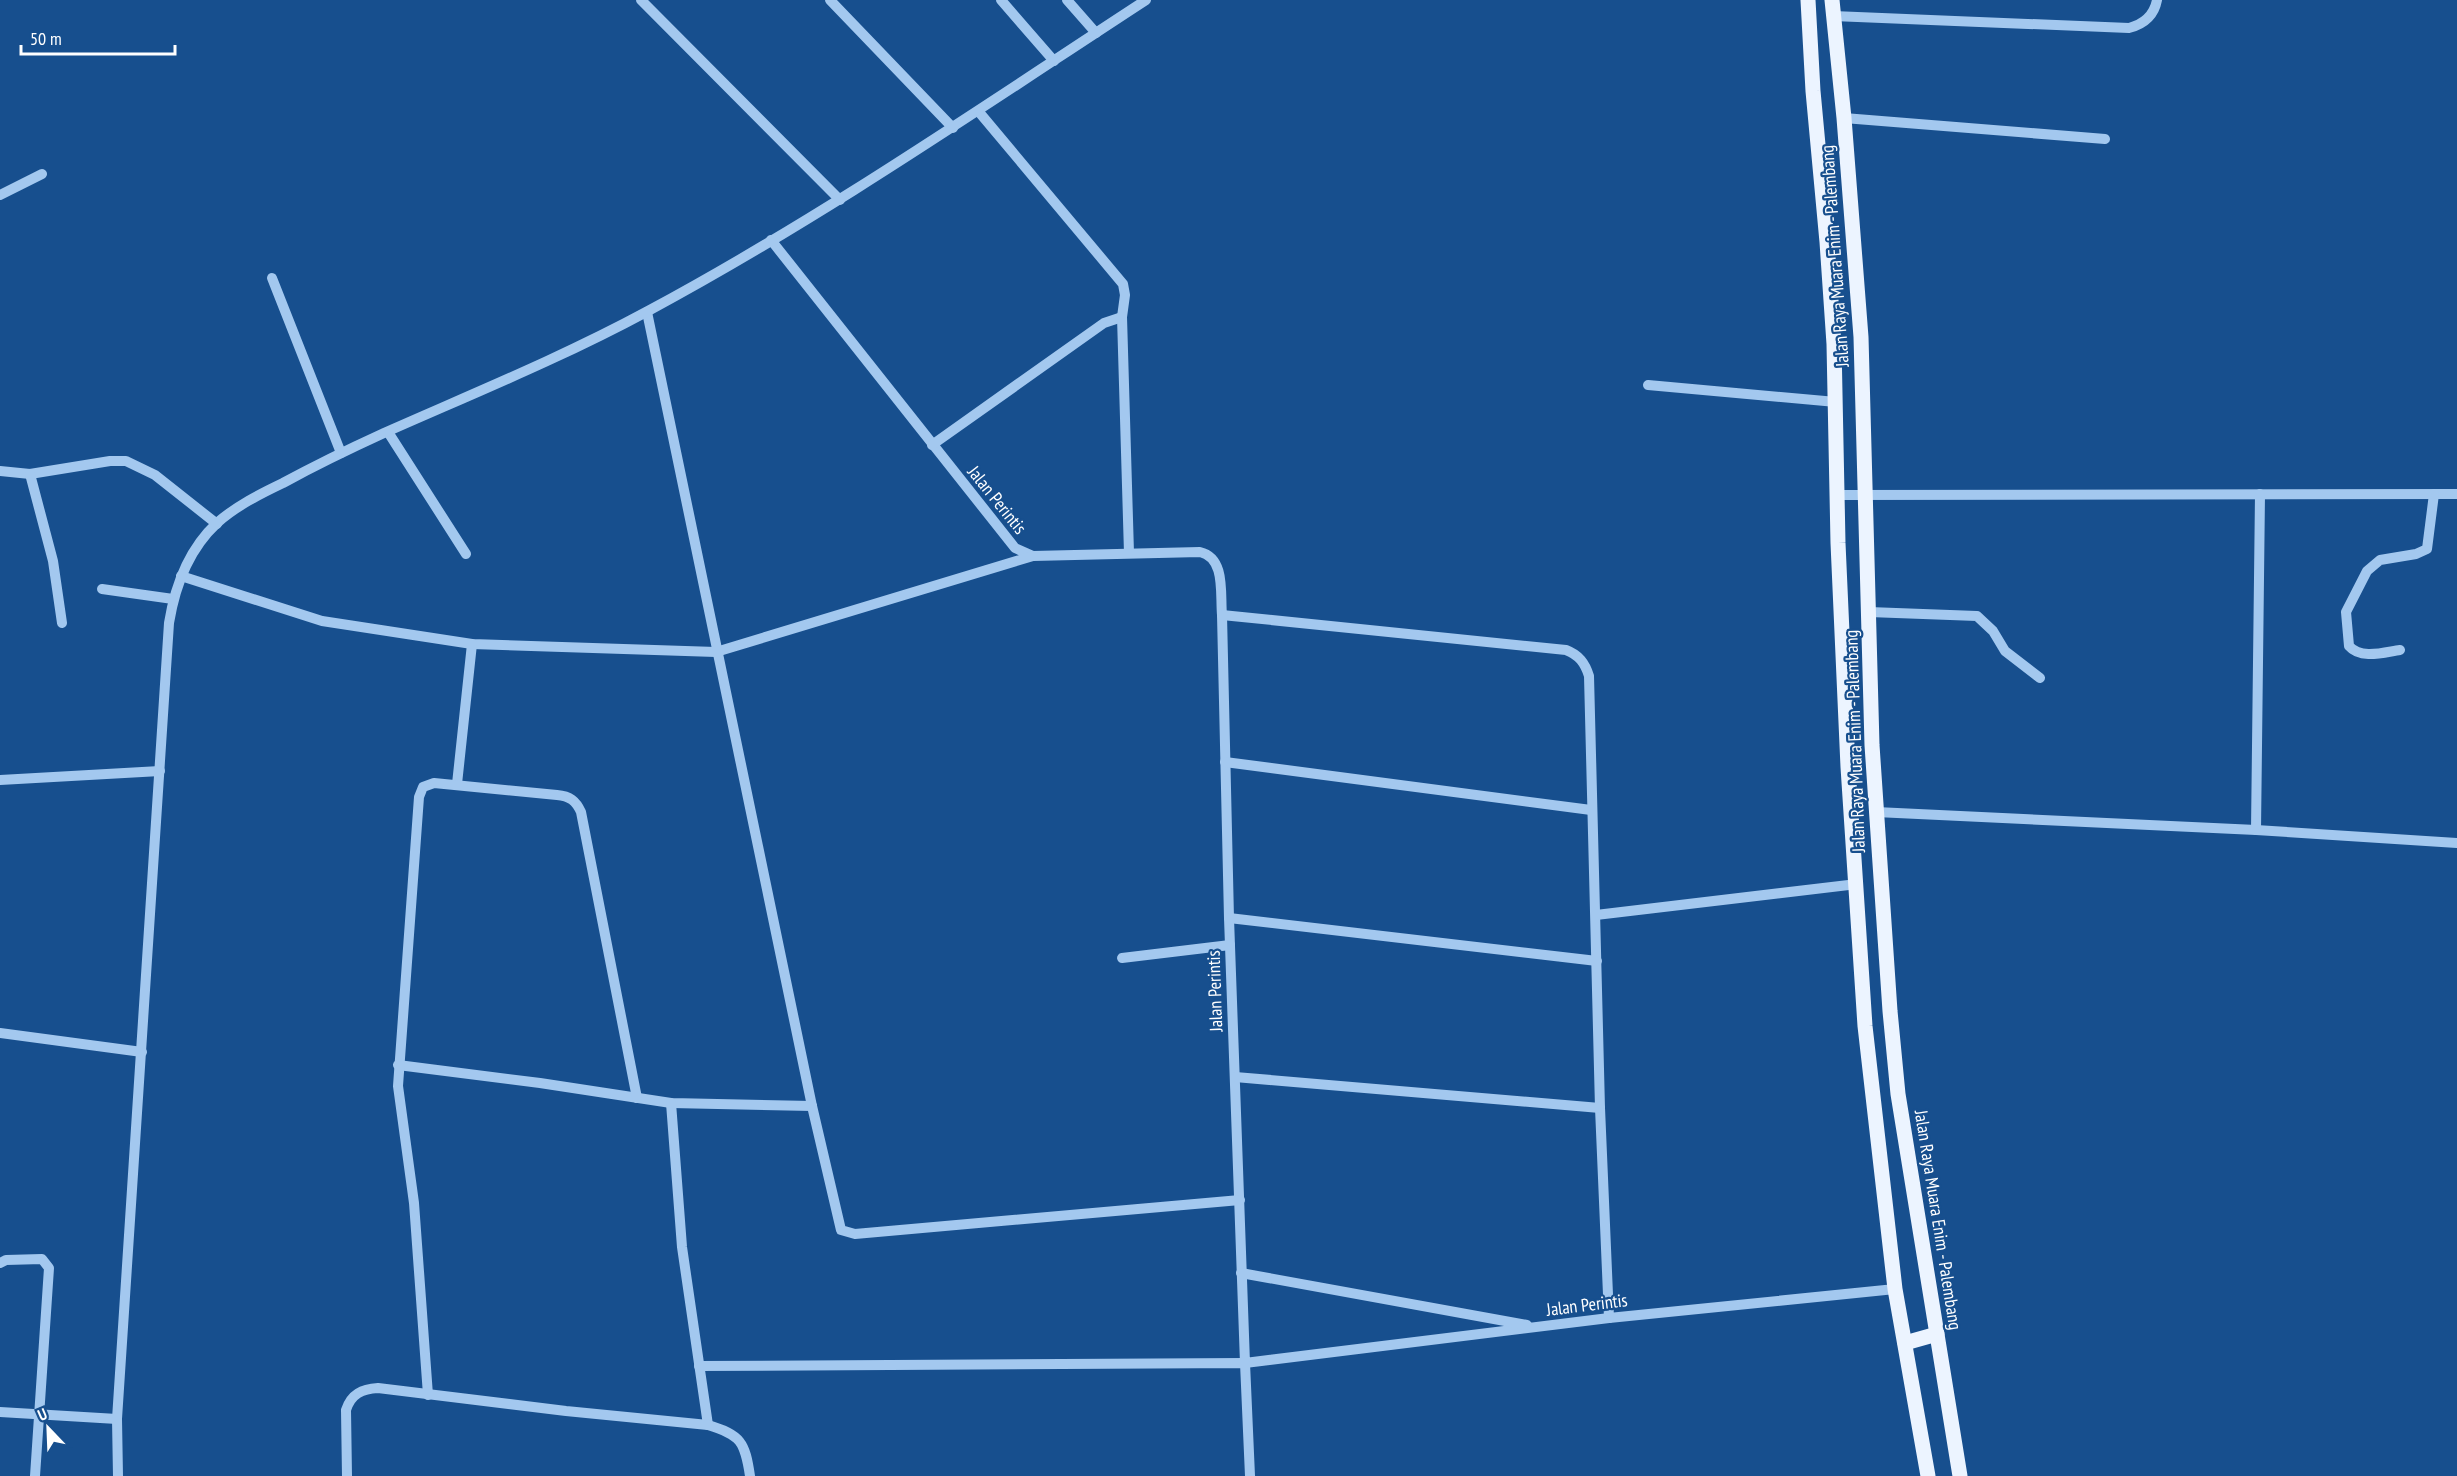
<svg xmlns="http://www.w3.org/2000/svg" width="2457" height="1476" viewBox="0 0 2457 1476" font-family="'PT Sans Narrow',sans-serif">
<rect width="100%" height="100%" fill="#174f8e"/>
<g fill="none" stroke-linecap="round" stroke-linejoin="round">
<g stroke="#a3c8ef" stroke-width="10">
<path d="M641,0l199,200"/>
<path d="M830,0l123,128"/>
<path d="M1001,0l53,61"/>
<path d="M1067,0l29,33"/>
<path d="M1833,16l296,12c15,-4 25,-12 28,-28"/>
<path d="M979,112l144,172 2,11 -3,22 7,236"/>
<path d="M1844,118l261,21"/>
<path d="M0,195l42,-21"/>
<path d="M771,240l244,308 18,8 167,-4c26,6 20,42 22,63l7,303 16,445 364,-45 286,-29"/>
<path d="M272,278l69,175"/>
<path d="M647,312l165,794 29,124 14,4 385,-34"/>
<path d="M1648,385l188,17"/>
<path d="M388,432l78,122"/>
<path d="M932,445l172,-122 18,-6"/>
<path d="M0,471l30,3 80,-13h16l29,14 62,49"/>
<path d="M30,474l23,87 9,62"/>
<path d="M1837,495l620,-1"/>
<path d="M181,576l141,45 150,23 244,8 317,-96"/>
<path d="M102,589l71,10"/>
<path d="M1869,612l108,4 16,15 12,20 35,27"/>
<path d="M1222,615l344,35c13,5 19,13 23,26l11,432 9,210"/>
<path d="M2400,650c-15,2 -39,10 -51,-4l-3,-34 21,-41 13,-11 36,-6 11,-5 7,-55"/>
<path d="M1225,762l366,48"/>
<path d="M0,780l160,-9"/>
<path d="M457,784l15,-140"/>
<path d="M1876,812l380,18 201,13"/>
<path d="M2256,830l4,-336"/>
<path d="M1596,915l261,-31"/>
<path d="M1229,918l368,43"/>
<path d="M1122,958l108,-13"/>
<path d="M0,1033l142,19"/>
<path d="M398,1065l142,18 131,20 141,3"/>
<path d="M1235,1077l365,31"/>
<path d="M671,1103l11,144 26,178"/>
<path d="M0,1263l6,-3 36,-1 7,9 -14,208"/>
<path d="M1241,1273l286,52"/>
<path d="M699,1366l546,-3 5,113"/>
<path d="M428,1395l-14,-192 -16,-117 21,-289 4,-10 11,-4 123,12c13,1 19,6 24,17l56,286"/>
<path d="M0,1412l117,7"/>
<path d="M118,1476l-1,-57 52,-796c6,-37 20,-74 48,-100 19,-17 43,-29 66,-40 33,-18 66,-34 101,-50 88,-39 179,-76 264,-122 173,-93 334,-204 498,-311"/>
<path d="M347,1476l-1,-66c5,-16 16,-21 32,-22l188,23 142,14c33,10 37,17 42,51"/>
</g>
<g stroke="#ecf4ff" stroke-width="15">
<path d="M1808,0l5,91 14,151 7,102 4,199 10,224 17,259 30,263 33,187"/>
<path d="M1832,0l12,118 17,219 11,408 18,266 8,83 62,382"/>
<path d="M1905,1343l32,-9"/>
</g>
</g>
<g text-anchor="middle" stroke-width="4.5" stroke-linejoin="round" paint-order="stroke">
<g font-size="18" fill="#fff" stroke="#174f8e">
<text transform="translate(1835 256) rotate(-94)" y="6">Jalan Raya Muara Enim - Palembang</text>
<text transform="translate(997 500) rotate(51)" y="6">Jalan Perintis</text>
<text transform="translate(1855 741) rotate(-92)" y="6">Jalan Raya Muara Enim - Palembang</text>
<text transform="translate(1215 991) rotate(-92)" y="6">Jalan Perintis</text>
<text transform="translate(1938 1220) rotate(81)" y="6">Jalan Raya Muara Enim - Palembang</text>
<text transform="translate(1587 1305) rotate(-7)" y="6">Jalan Perintis</text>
</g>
</g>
<g transform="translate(48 1428) rotate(337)" stroke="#174f8e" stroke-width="4.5" paint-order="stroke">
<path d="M0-4.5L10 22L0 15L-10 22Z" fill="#ffffff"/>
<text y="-9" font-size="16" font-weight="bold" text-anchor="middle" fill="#ffffff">U</text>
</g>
<path d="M21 45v9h154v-9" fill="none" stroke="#ffffff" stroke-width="3"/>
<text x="30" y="45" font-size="18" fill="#ffffff" stroke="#174f8e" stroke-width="4.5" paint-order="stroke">50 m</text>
</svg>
